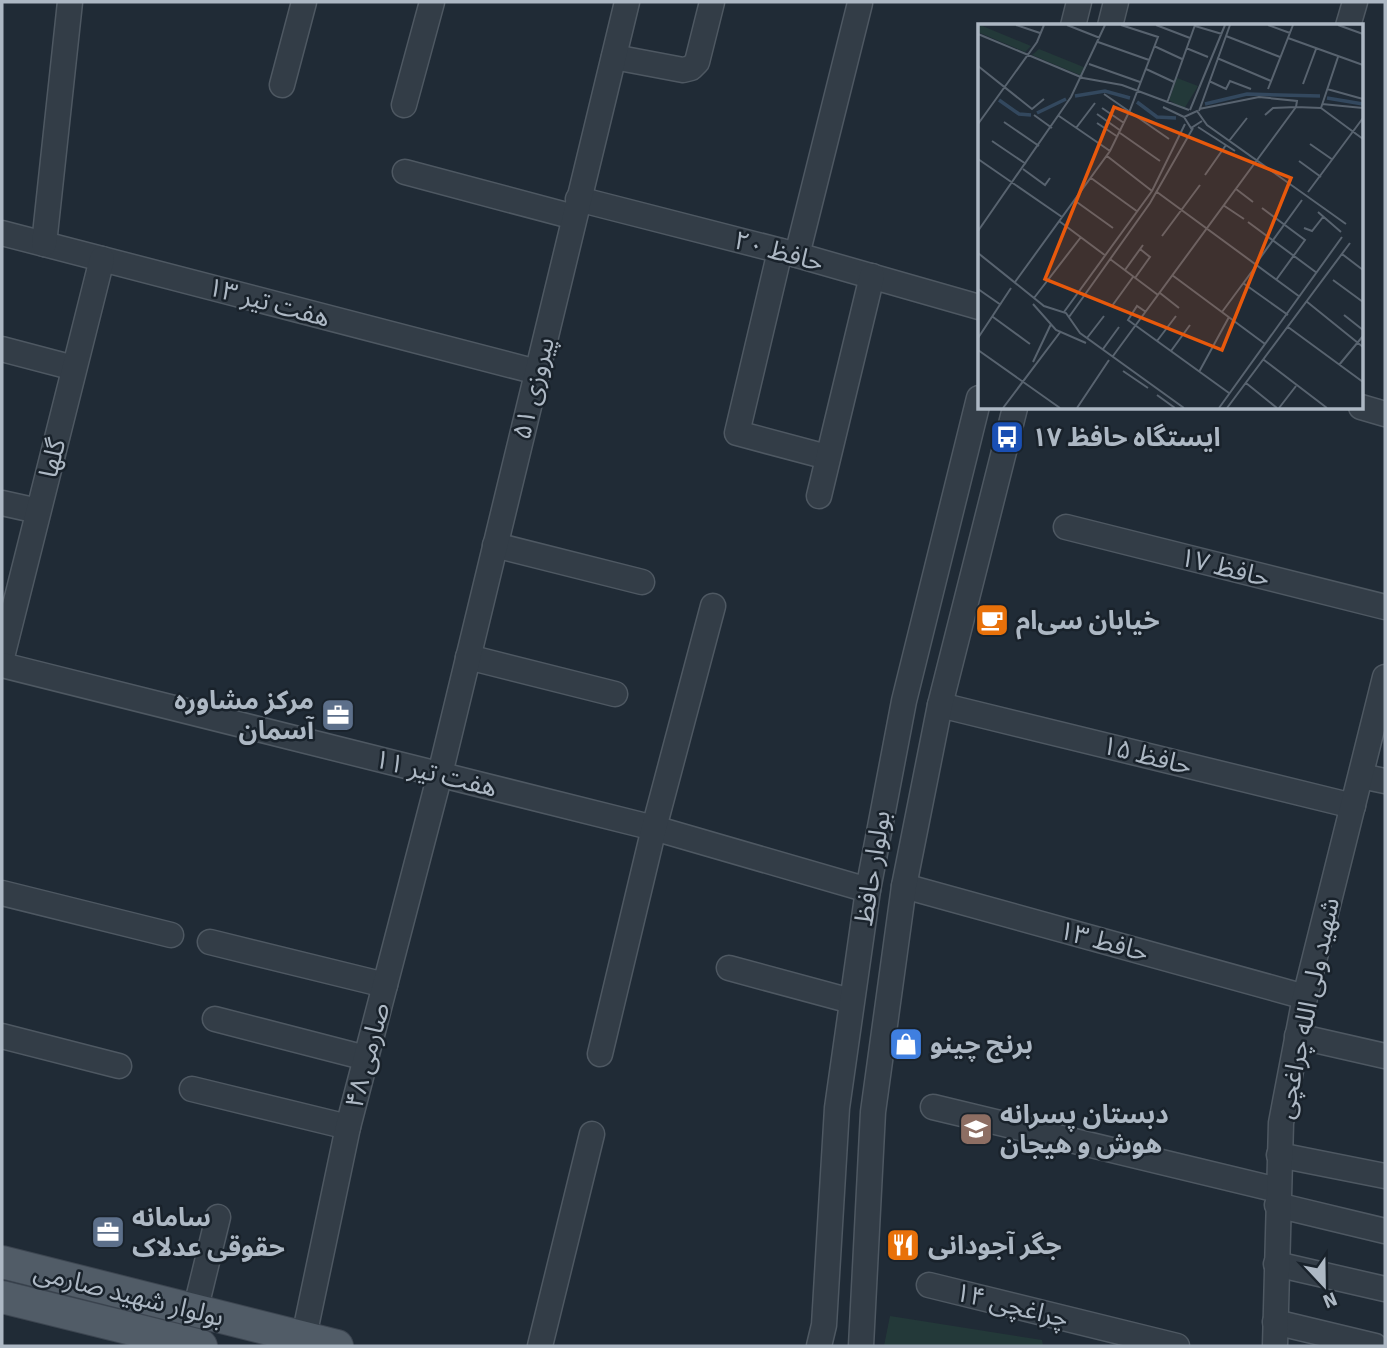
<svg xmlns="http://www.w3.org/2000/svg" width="1387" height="1348" viewBox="0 0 1387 1348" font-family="Signika,'Noto Sans Arabic',sans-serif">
<rect width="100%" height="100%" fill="#202b36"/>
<path fill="#233939" d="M890,1316l152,24 1,6h-159z"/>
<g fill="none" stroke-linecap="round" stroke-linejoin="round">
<g stroke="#4e5862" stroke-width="27">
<g id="minor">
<path d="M1073,26l6,-24"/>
<path d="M1110,26l6,-24"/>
<path d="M1348,26l7,-24"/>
<path d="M614,57l69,13 8,-2 6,-6 15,-60"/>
<path d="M282,85l22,-83"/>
<path d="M404,105l28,-103"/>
<path d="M405,172l169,45"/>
<path d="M578,199l219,56 182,52"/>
<path d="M2,233l535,139"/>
<path d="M44,244l26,-242"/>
<path d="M780,251l-43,182 90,24"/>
<path d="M797,255l63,-252"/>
<path d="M2,349l72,19"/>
<path d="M1361,407l24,7"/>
<path d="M819,496l53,-220"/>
<path d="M2,503l36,8"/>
<path d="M1066,527l319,80"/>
<path d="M495,545l147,37"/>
<path d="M2,657l100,-398"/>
<path d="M468,657l147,37"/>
<path d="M2,665l652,163 214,62"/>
<path d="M940,705l413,101"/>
<path d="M1361,776l24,5"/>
<path d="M904,886l401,111"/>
<path d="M2,893l169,42"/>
<path d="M210,942l175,43"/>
<path d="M729,968l122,33"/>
<path d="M215,1019l151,39"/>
<path d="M2,1036l117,30"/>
<path d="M1297,1036l88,20"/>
<path d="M600,1054l54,-226 59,-222"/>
<path d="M192,1089l156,38"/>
<path d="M933,1107l345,83"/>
<path d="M1279,1155l106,21"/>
<path d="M1277,1205l108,26"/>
<path d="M1276,1264l109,25"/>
<path d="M929,1285l248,61"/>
<path d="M195,1311l23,-94"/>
<path d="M1275,1322l100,24"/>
<path d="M302,1346l46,-219 92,-353 187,-772"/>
<path d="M540,1346l52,-212"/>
<path d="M819,1346l5,-21 13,-217 31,-218 36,-189 75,-303"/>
<path d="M861,1346l12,-234 31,-226 36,-181 75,-297"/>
<path d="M1275,1346l6,-223 24,-126 80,-320"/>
</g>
</g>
<g stroke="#3d4651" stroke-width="34">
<g id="major">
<path d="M2,1262l335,84"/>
<path d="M2,1297l199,49"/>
</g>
</g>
<use href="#minor" stroke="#333d47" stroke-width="24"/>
<use href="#major" stroke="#515c67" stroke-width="32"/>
</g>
<defs>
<g id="bus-square" transform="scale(1.75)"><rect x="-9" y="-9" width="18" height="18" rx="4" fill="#1a4fb4" stroke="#19222b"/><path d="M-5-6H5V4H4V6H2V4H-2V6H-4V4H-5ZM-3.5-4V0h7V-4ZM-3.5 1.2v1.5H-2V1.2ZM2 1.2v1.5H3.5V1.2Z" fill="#fff"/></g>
<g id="cafe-square" transform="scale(1.75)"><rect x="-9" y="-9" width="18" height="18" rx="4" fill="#e8710a" stroke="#19222b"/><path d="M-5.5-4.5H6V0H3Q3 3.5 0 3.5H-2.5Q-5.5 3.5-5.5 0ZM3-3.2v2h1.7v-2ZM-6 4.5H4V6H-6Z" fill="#fff"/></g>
<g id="office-square" transform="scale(1.75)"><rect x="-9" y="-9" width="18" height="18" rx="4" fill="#5c6f8a" stroke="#19222b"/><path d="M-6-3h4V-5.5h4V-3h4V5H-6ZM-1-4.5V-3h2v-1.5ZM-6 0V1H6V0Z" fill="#fff"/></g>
<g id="shop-square" transform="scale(1.75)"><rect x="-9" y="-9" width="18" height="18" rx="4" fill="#3f7fe0" stroke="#19222b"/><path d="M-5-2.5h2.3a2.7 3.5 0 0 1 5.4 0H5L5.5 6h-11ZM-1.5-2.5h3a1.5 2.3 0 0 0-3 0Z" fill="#fff"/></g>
<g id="school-square" transform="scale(1.75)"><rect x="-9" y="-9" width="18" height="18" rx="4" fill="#8d6e63" stroke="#19222b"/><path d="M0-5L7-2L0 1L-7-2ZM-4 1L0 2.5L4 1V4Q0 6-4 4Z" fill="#fff"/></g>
<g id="restaurant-square" transform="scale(1.75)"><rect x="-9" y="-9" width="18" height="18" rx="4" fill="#e8710a" stroke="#19222b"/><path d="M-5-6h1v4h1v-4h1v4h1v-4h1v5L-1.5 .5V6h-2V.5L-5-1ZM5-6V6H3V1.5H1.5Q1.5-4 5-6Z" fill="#fff"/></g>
</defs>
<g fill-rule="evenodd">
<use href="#bus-square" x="1007" y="437"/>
<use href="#cafe-square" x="992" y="620"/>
<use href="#office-square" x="338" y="715"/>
<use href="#shop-square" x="906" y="1044"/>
<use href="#school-square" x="976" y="1129"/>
<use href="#office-square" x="108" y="1232"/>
<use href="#restaurant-square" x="903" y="1245"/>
</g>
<g text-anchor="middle" stroke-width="5" stroke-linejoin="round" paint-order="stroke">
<g font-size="26" fill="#adb8c4" stroke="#19222b">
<text transform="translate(779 251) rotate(15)" y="9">حافظ ۲۰</text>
<text transform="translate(269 302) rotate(15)" y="9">هفت تیر ۱۳</text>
<text transform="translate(533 388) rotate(-76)" y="9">پیروزی ۵۱</text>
<text transform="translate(52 458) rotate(-76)" y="9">گلها</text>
<text transform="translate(1225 567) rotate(14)" y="9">حافظ ۱۷</text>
<text transform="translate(1147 755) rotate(14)" y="9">حافظ ۱۵</text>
<text transform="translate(436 773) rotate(14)" y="9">هفت تیر ۱۱</text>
<text transform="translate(872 868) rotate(-81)" y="9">بولوار حافظ</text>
<text transform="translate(1104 941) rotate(15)" y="9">حافط ۱۳</text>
<text transform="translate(1307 1008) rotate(-78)" y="9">شهید ولی الله چراغچی</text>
<text transform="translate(367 1055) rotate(-75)" y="9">صارمی ۴۸</text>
<text transform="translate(129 1294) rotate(14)" y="9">بولوار شهید صارمی</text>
<text transform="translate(1012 1305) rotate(14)" y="9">چراغچی ۱۴</text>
</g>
<g font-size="26" font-weight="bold" fill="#adb8c4" stroke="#19222b" text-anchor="start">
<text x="1032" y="446">ایستگاه حافظ ۱۷</text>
<text x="1016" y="629">خیابان سی‌ام</text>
<text x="314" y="709" text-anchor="end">مرکز مشاوره<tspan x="314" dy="30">آسمان</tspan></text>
<text x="930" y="1053">برنج چینو</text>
<text x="1000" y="1123">دبستان پسرانه<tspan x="1000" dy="30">هوش و هیجان</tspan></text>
<text x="132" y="1226">سامانه<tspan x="132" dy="30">حقوقی عدلاک</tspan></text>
<text x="928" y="1254">جگر آجودانی</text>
</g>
</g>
<g transform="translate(978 24)">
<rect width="385" height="385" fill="#202b36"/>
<path d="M0,1h2l51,21 -6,6 -47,-20zM61,25l47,19 -6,7 -48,-20zM199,54l21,8 -14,23 -15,-9z" fill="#233939"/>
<path fill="none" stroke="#33485e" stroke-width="3.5" d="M97,72l30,-5 25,7M349,74l36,6M21,76l20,14 12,1M159,78l20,15 19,1M227,80l42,-10 73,2M59,89l29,-14"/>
<path fill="none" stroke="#58636f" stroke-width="2" d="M38,1l24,8M89,1l33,13M178,1l34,13M290,1l22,8M360,1l25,9M217,2l27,8M0,10l105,44 39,7 67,25M248,12l54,21M310,14l75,27M120,18l51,18M176,22l28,13M208,24l22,9M239,34l54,23M111,40l51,18M0,42l54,43 12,-10M168,45l28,13M231,57l17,8 4,-8 21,8M325,60l13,-35M290,65l25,-64M349,65l36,10M126,70l65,45M189,79l28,-78M344,80l41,4M185,83l21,10M124,84l22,15M343,84l17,-51M343,84l42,31M221,85l60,-12 38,4 -1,6 -23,1 -8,7M212,86l35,-85M221,87l31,-86M119,90l24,17M56,91l18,13M81,92l51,35M224,97l-11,7 -7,-11 13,-6 10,14 139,99M26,98l35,24M119,99l21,14M0,100l59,-82 7,-17M220,103l37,24M98,104l19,-25M142,109l40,28M14,117l34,23M251,117l18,-23M332,120l23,16M129,132l45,35M0,135l84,58M321,137l22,16M45,145l22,16 5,-7M227,151l21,-30M113,154l47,34M258,165l17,13M179,168l143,105M330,168l55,-74M96,176l39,28M245,181l21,14M284,184l43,32 -29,40M340,188l23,20M81,197l47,35M270,198l69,51M326,204l8,3 11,-14M0,207l93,-134 34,-72M184,212l38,-51M0,229l66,53 22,7 14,20 104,75M364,230l21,16M132,235l48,36M277,241l47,-65M147,246l18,-25M194,251l93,69M157,254l15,-21 -10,-8M355,256l30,22M37,258l95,-131 20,-41 28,-73 -37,-12M265,259l45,32M0,265l23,16M182,269l19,15M56,274l47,-61M328,277l57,46M55,280l23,26 30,13M134,282l21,-29M86,288l88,-121 33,-67M168,288l-9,-6 -9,14 101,73M244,288l34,-46M366,291l19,15M15,293l37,27M91,293l81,-114 43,-75M310,303l75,55M0,314l33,-50M109,314l17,-22M179,317l19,-25M125,325l16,-22M0,326l82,58M193,327l19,-26M135,332l183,-249 25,1M286,336l63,48M55,338l18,-38M361,341l24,-29M145,347l25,17M221,348l30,-55M268,359l31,25M179,371l18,13M25,384l58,-77M99,384l32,-48M241,384l123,-171M249,384l123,-165M301,384l17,-22"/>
<path fill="#e8590c" fill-opacity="0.15" stroke="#e8590c" stroke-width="3.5" d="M136,83l177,71 -69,172 -177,-71z"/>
<rect width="385" height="385" fill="none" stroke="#adb8c4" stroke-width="3.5"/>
</g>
<rect width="1387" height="1348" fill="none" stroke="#adb8c4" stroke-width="7"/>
<g transform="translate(1324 1285) rotate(158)" stroke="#19222b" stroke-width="5" paint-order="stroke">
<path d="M0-5L12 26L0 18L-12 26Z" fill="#adb8c4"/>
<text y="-10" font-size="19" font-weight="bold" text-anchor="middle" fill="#adb8c4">N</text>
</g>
</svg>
